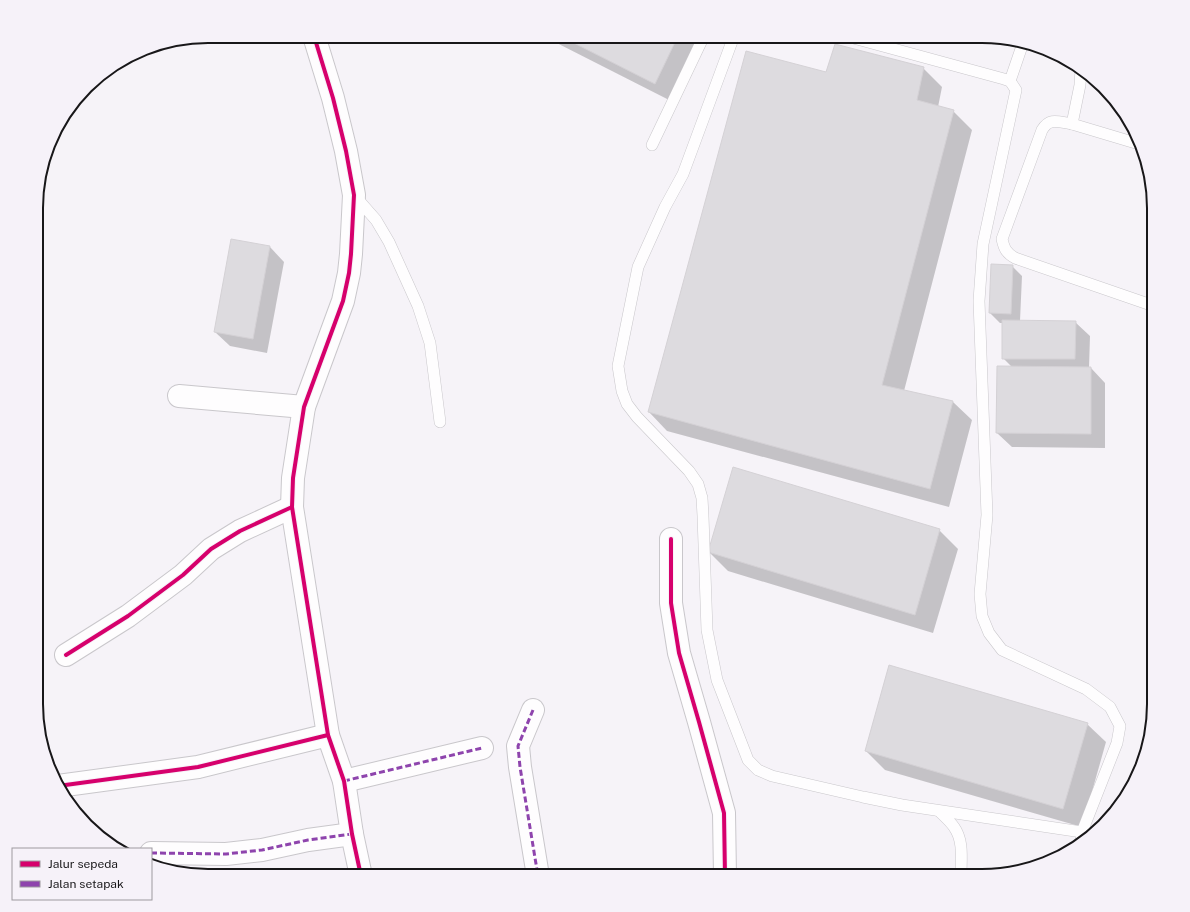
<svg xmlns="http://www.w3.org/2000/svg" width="1190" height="912" viewBox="0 0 1190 912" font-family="'Public Sans',sans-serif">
<rect width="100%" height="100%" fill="#f6f3f8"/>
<g fill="#0003">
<path d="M543,36h163l-33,66z"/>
<path d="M923,68l19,19 -4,20 15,4 19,19 -68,261 49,11 19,18 -23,87 -282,-76 -18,-19 177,-338z"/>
<path d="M232,240l38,7 14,15 -17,91 -37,-7 -15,-14z"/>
<path d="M1012,266l10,10 -2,45 55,1 15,14 -1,32h2l14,15v65l-93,-1 -15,-14 15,-66 -9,-9v-35h-3l-10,-10z"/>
<path d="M939,530l19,19 -25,84 -205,-62 -19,-19z"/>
<path d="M1087,724l19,18 -24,85 -197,-57 -19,-19z"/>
</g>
<g fill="#dddbdf" stroke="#d4d1d5">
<path d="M560,36h118l-23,48z"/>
<path d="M835,44l89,23 -7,33 37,10 -72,275 71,16 -23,88 -282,-77 98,-361 80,21z"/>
<path d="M231,239l39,7 -17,93 -39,-7z"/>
<path d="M991,264l22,1 -2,49 -22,-1z"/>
<path d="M1002,320l74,1 -1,38h-73z"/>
<path d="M997,366l94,1v67l-95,-1z"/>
<path d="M733,467l207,62 -25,86 -207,-63z"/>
<path d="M889,665l199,58 -25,86 -198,-58z"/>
</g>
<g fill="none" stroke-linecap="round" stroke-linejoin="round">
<g stroke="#c9c7cb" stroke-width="12">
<g id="lane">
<path d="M734,36l-51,138 -18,33 -27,60 -20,99 4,25 5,13 10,13 52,54 9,13 4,14 1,18 4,114 10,50 31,80 10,10 14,6 91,21 39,8 180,27"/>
<path d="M846,36l158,43 6,2 6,9 -33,154 -4,57 8,214 -7,79 2,22 7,17 13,17 84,39 24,18 10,19 -3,17 -35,89 -1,9"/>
<path d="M1081,69l-1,16 -8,39 67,20"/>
<path d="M1010,81l13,-38"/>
<path d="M1072,124c-14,-2 -22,-7 -30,6l-40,109c2,9 4,14 13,19l139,48"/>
<path d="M652,145l52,-109"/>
<path d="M354,195l22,25 13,22 29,64 12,37 10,79"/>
<path d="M939,811c5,5 11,10 15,16 10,14 7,32 7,49"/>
</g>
</g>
<g stroke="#c9c7cb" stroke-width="24">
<g id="street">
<path d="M314,36l19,62 13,53 8,44 -3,59 -2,19 -6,28 -39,106 -11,71 -1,29 36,228 16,46 8,53 9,42"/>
<path d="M179,396l125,11"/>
<path d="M671,539v64l8,50 20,69 25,91 1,63"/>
<path d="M66,655l62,-39 55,-41 28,-26 29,-18 52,-24"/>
<path d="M533,710l-15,36 2,21 18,109"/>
<path d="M344,781l138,-33"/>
<path d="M58,786l140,-19 130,-32"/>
<path d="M151,853l75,1 36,-4 46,-10 44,-6"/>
</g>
</g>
<use href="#lane" stroke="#fefdfe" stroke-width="11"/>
<use href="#street" stroke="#fefdfe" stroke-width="22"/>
<g stroke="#8e44ad" stroke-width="3" stroke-dasharray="6 3" stroke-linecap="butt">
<path d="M533,710l-15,36 2,21 18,109"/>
<path d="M344,781l138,-33"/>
<path d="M151,853l75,1 36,-4 46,-10 44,-6"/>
</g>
<g stroke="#f6f2f9" stroke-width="6">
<g id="cycleway">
<path d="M314,36l19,62 13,53 8,44 -3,59 -2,19 -6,28 -39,106 -11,71 -1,29 36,228 16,46 8,53 9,42"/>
<path d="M671,539v64l8,50 20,69 25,91 1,63"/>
<path d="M66,655l62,-39 55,-41 28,-26 29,-18 52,-24"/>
<path d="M58,786l140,-19 130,-32"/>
</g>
</g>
<use href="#cycleway" stroke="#d6006c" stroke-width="4"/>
</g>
<path d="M0 0H1190V912H0ZM208 43H982A165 165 0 0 1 1147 208V704A165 165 0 0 1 982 869H208A165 165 0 0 1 43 704V208A165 165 0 0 1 208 43Z" fill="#f6f2f9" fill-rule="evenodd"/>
<path fill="none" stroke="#181719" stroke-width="2" d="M208 43H982A165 165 0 0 1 1147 208V704A165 165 0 0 1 982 869H208A165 165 0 0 1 43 704V208A165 165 0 0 1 208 43Z"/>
<rect x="12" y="848" width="140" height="52" fill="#f6f2f9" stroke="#9d9a9f"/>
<rect x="20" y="861" width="20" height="6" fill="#d6006c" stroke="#9d9a9f"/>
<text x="48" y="868" font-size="12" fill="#181719">Jalur sepeda</text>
<rect x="20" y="881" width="20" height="6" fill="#8e44ad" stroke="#9d9a9f"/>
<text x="48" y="888" font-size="12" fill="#181719">Jalan setapak</text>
</svg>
